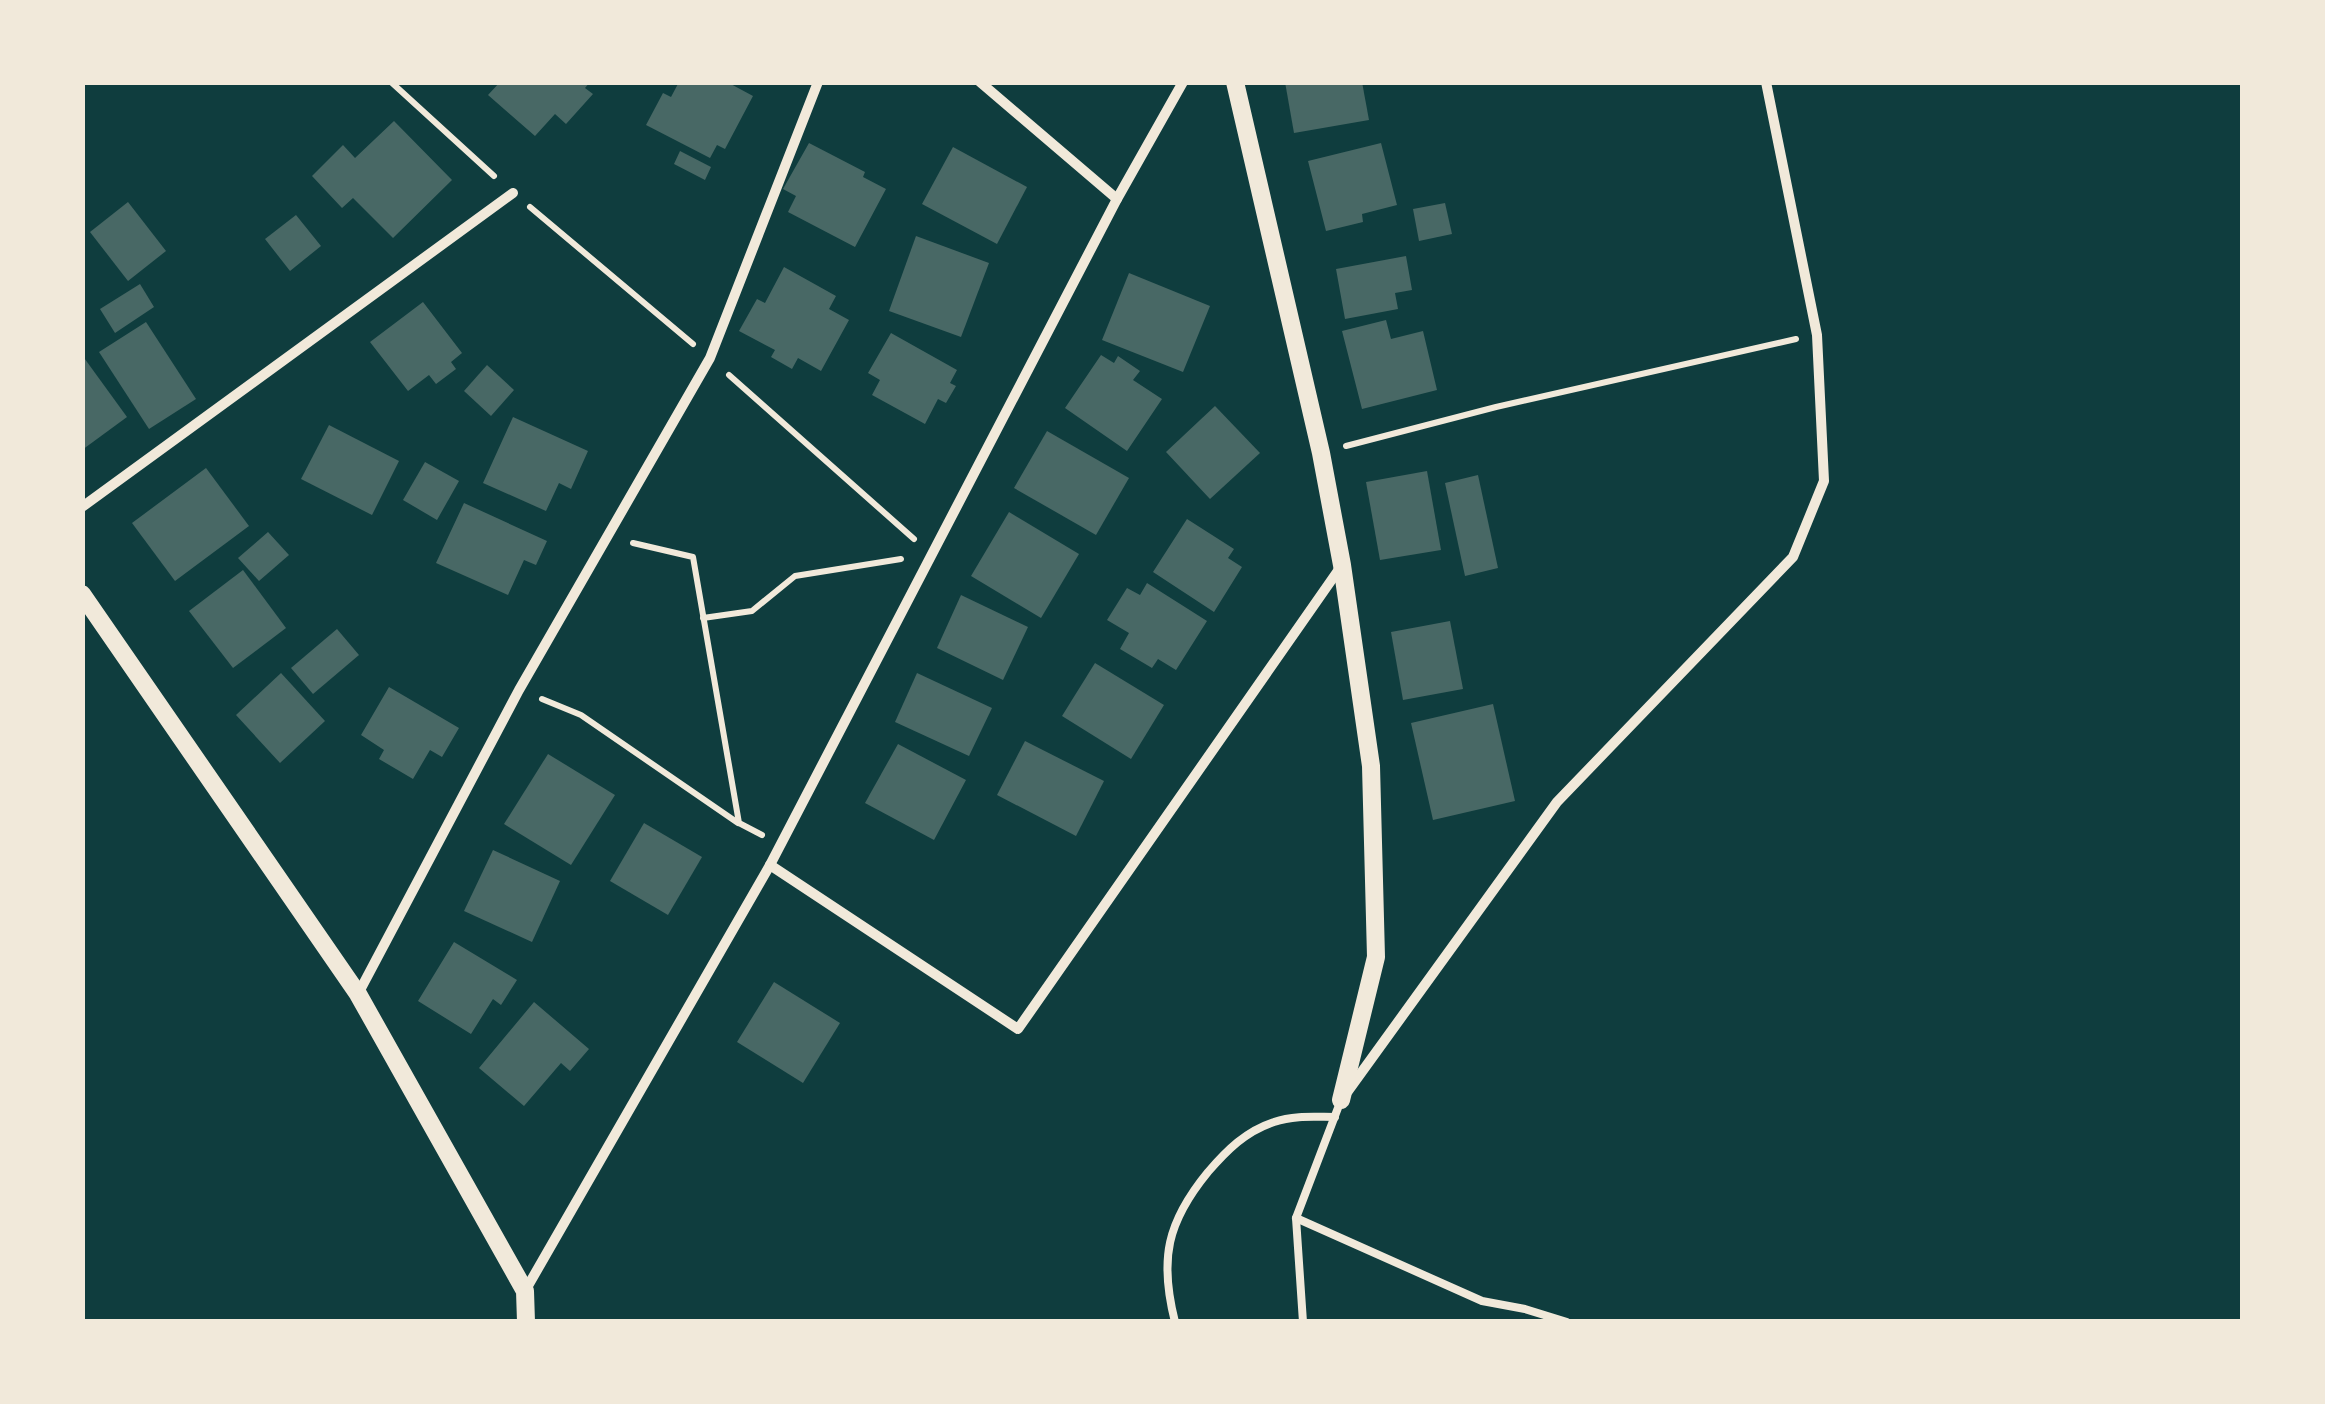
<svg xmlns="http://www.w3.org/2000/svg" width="2325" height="1404" viewBox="0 0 2325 1404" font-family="'Fira Sans Condensed',sans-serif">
<rect width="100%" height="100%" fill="#0f3d3e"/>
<g fill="#486865">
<path d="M500,82h90l-5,6 8,6 -27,30 -11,-10 -20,22 -47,-41z"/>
<path d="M679,82h48l26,14 -28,53 -8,-4 -7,13 -64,-33 17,-32 8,4z"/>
<path d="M1285,82h77l7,38 -75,13z"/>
<path d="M394,121l58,59 -59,58 -40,-40 -11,10 -30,-32 31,-31 12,13z"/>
<path d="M809,143l56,29 -2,5 23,12 -31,58 -67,-35 8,-16 -13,-7z"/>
<path d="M1381,143l16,62 -35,9 1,8 -37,9 -18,-70z"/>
<path d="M953,147l74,40 -30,57 -75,-40z"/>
<path d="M680,151l31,16 -6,13 -31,-16z"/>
<path d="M128,202l38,49 -38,30 -38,-49z"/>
<path d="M1445,203l7,31 -33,7 -6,-32z"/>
<path d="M296,215l25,31 -31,25 -25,-32z"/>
<path d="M916,236l73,27 -28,74 -72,-26z"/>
<path d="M1406,256l6,34 -17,3 3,16 -53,10 -9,-50z"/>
<path d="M784,267l52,29 -7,13 20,11 -28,51 -23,-13 -6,11 -21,-12 4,-7 -36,-19 18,-32 8,4z"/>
<path d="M1129,273l81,33 -27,66 -81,-32z"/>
<path d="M140,284l14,23 -39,26 -15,-24z"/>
<path d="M423,302l39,51 -11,9 5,7 -20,15 -7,-9 -21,16 -38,-49z"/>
<path d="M1386,320l5,19 32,-8 14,59 -75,19 -20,-78z"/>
<path d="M146,322l50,77 -47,30 -50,-77z"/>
<path d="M891,333l66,37 -7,13 6,3 -10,17 -8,-4 -13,25 -53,-29 8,-15 -12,-7z"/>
<path d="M82,355l45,62 -45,33z"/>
<path d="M1101,355l13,8 4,-7 22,15 -7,9 29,19 -35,52 -62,-43z"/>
<path d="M487,365l27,25 -23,26 -27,-25z"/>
<path d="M1215,406l45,47 -50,46 -44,-47z"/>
<path d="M513,417l75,34 -17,38 -12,-6 -13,28 -63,-28z"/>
<path d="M329,425l70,36 -27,54 -71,-36z"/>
<path d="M1047,431l82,47 -33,57 -82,-47z"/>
<path d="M425,462l34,19 -22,39 -34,-20z"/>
<path d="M206,468l43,58 -74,55 -43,-58z"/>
<path d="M1427,471l14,79 -61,10 -14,-78z"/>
<path d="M1478,475l20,93 -33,8 -20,-93z"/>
<path d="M464,503l83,38 -11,24 -12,-5 -16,35 -72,-32z"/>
<path d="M1009,512l70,42 -38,64 -70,-42z"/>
<path d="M1187,519l47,30 -6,9 14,9 -28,45 -61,-40z"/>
<path d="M268,532l21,23 -30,26 -21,-23z"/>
<path d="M243,570l43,58 -53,40 -44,-57z"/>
<path d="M1147,583l60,38 -31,49 -18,-11 -6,9 -32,-19 9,-16 -22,-13 20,-32 13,7z"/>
<path d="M961,595l67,32 -25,53 -66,-32z"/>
<path d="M1450,621l13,68 -60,11 -12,-68z"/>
<path d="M337,629l22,26 -46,39 -22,-26z"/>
<path d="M1095,663l69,42 -33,54 -69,-43z"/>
<path d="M281,673l44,48 -45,42 -44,-48z"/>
<path d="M917,673l75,35 -23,48 -74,-34z"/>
<path d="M389,687l70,41 -17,29 -12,-7 -17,29 -34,-20 5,-9 -23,-15z"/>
<path d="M1493,704l22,97 -82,19 -22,-97z"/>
<path d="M1025,741l79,40 -28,55 -79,-41z"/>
<path d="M898,744l68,36 -32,60 -69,-37z"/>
<path d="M548,754l67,41 -44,70 -67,-41z"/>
<path d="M644,823l58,34 -34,58 -58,-34z"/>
<path d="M493,850l67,31 -28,61 -68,-31z"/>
<path d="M454,942l63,38 -16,25 -8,-6 -22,35 -53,-33z"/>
<path d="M774,982l66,41 -37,60 -66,-41z"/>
<path d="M534,1002l55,47 -19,22 -9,-8 -37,43 -45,-38z"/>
</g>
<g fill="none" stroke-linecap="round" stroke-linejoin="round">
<g stroke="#f1e9da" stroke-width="6">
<path d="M391,82l103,94"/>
<path d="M530,207l163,137"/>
<path d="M729,375l185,164"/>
<path d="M1346,446l150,-39 300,-68"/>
<path d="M633,543l60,14 46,266 23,12"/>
<path d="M703,618l49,-7 43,-35 106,-17"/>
<path d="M542,699l39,16 157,108"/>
</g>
<g stroke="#f1e9da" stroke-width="8">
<path d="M1296,1218l186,83 43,8 42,13"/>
<path d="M1175,1322c-16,-63 -8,-100 33,-150 19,-22 38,-41 66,-50 20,-7 41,-5 61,-5"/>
<path d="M1303,1322l-7,-104 45,-118"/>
</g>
<g stroke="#f1e9da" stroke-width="10">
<path d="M980,82l137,117"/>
<path d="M82,507l431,-314"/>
<path d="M770,865l248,164 324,-464"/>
<path d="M358,994l161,-304 191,-332 108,-276"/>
<path d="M1348,1091l209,-289 236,-245 31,-76 -7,-146 -51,-253"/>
<path d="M525,1291l245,-426 347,-666 66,-117"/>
</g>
<g stroke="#f1e9da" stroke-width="18">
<path d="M1235,82l86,371 21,112 29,201 5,191 -35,143"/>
<path d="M82,594l276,400 167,297 1,31"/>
</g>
</g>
<rect width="2325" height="1404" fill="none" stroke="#f1e9da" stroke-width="170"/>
</svg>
